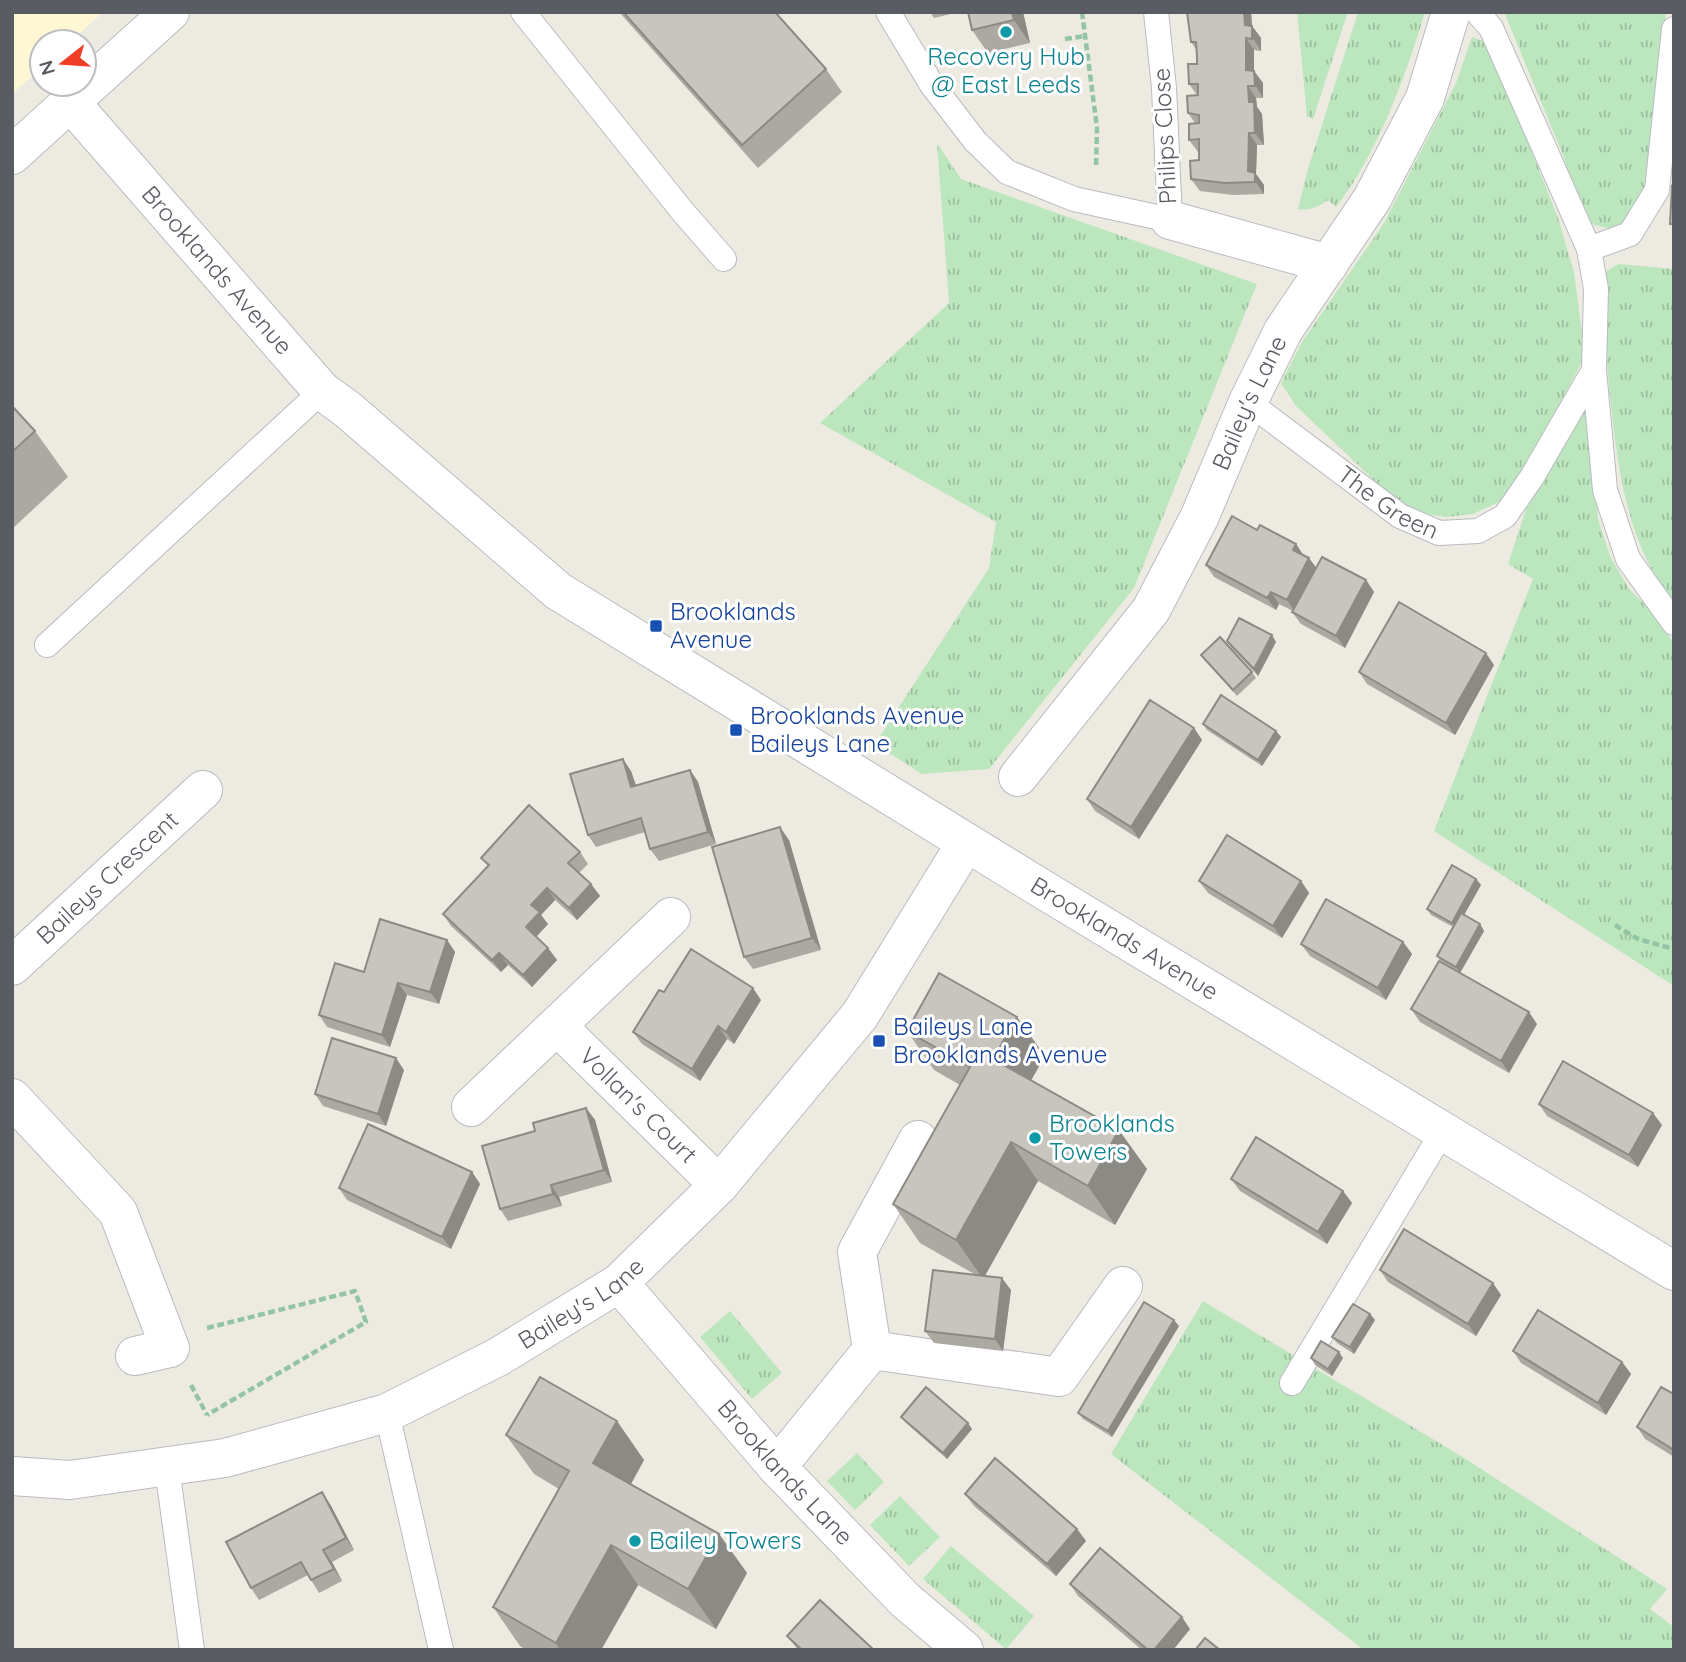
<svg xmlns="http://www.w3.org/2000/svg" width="1686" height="1662" viewBox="0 0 1686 1662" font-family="Quicksand,sans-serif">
<defs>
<pattern id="grass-tufts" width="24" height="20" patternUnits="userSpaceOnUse" patternTransform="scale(1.75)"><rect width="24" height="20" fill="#bce6be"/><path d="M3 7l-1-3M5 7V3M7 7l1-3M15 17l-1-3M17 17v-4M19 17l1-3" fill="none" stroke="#9cbe9e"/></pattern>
</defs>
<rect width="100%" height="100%" fill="#edebe1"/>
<path fill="#fff7d4" d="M12,12h91l-33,30h-28v25l-30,27z"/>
<g fill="url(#grass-tufts)">
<path d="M1297,12h51l-35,107 -6,-3z"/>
<path d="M1358,12h67c-19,64 -48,143 -89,195l-8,-7c-10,7 -17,11 -30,9l9,-37z"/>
<path d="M1504,12h162l-19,168 -12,33 -14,13 -9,3 -18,-4 -8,-6 -5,-8 -18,-56z"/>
<path d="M1472,37l17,6 69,175 16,54 11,84 -68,130 -20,17 -24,11 -27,3 -26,-4 -24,-12 -100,-95 -15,-23 21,-41 82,-119 72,-140z"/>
<path d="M937,143l24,36 296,105 -123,304 -145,181 -67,5 -47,-30 114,-176 7,-46 -176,-99 129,-120z"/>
<path d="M1618,264l56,5v334c-42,-52 -53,-115 -61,-179 -6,-50 -9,-100 -11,-150z"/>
<path d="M1590,394l8,125 12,37 19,33 28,27 17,28v342l-240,-155 99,-252 -25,-15 19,-58z"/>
<path d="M1203,1301l258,155 206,133 -17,20 24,18v23h-310l-253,-196z"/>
<path d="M730,1311l52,62 -30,26 -52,-62z"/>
<path d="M857,1453l27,29 -29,28 -28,-29z"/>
<path d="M900,1496l40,41 -31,29 -39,-41z"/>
<path d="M951,1546l83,70 -28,33 -83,-70z"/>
</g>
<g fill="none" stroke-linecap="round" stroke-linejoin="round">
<g stroke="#b9bbc1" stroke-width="26">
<g id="lane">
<path d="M523,12l160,200 41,47"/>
<path d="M888,12l44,73 43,56 32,31 67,27 96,21 -6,-132 -8,-76"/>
<path d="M1477,12l14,16 98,221 7,40 -2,81 11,120 23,69 46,64"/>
<path d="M1589,249l41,-15 27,-44 17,-161"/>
<path id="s1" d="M1248,402l152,114 39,17 39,-2 27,-15 27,-39 62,-107"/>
<path d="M47,645l275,-254"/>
<path d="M1292,1383l151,-252"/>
<path d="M387,1413l54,237"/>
<path d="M167,1468l25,182"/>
</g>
</g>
<g stroke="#b9bbc1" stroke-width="40">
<g id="street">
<path id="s2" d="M71,103l251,288 25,18 211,182 481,296 635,384"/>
<path d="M12,155l158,-143"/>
<path d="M1170,220l159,44"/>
<path id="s3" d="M1018,777l133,-167 48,-92 49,-116 35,-71 89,-132 53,-101 26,-86"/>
<path id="s4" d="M12,966l191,-176"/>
<path id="s5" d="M558,1027l161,158"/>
<path d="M12,1098l106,114 52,136 -35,8"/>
<path d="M471,1107l200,-190"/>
<path id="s6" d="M619,1283l158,184 128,133 59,50"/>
<path d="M872,1350l-15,-98 61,-112"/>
<path d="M777,1467l95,-117 187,27 64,-91"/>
<path id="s7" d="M12,1476l58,4 155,-22 162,-45 111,-56 121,-74 100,-98 141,-170 106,-172"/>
</g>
</g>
<g stroke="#93c5a4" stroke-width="4.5" stroke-dasharray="7 3.5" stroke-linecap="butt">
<path d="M1082,12l15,116 -1,40"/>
<path d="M1065,39l20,-3"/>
<path d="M1615,925l23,14 36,10"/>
<path d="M207,1328l148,-37 11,31 -159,93"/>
<path d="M191,1385l16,30"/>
</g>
<use href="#lane" stroke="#fff" stroke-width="24"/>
<use href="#street" stroke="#fff" stroke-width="38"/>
</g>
<g fill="#aca9a3">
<path d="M619,12h156l51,57 16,23 -84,76z"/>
<path d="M930,12h29l-25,6z"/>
<path d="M1023,12l7,31 -42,10 -16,-23z"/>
<path d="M1187,12h64l1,14 9,12v13l-7,-1v21l9,12v15h-7l1,9 5,7 2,31h-7l-1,29 8,11v9l-31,1 -33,-4 -9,-12 8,-19v-8h-1l-9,-12 6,-17 -7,-10 9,-18 -8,-11 8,-20v-7l-1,-8 -5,-7z"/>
<path d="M12,406l23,25 33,46 -56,52z"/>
<path d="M1257,530l39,14 7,11 13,12 50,13 8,12 -29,56 -44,-24 -9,-12 1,-1 -14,-7 -3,6 -62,-33 -8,-12z"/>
<path d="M1227,641l49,1 -18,34 -27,-29z"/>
<path d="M1201,655l51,17 4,6 -19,18z"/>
<path d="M1494,665l-39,70 -88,-51 -8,-12z"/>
<path d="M1203,724l73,7 5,6 -19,29 -55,-36z"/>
<path d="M1194,728l8,12 -63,99 -44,-28 -8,-12z"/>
<path d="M690,770l8,12 18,62 -57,17 -9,-12 -5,-17 -49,15 -8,-12 43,-64 5,14z"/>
<path d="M789,840l32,110 -68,19 -9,-12z"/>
<path d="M580,852l8,12 -9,9 12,11 9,12 -23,24 -22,-20 -14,15 7,9 -12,13 12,11 9,12 -25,27 -24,-22 -7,7 -50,-46 -8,-12 45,-48 -7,-8z"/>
<path d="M1476,879l5,6 -17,30 16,9 4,7 -24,42 77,51 -28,49 -89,-51 -9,-13 30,-47 -4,-6 16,-29 -22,-12 -4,-6z"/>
<path d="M1199,881h102l8,12 -27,45 -74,-45z"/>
<path d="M447,940l8,12 -16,52 -32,-9 -17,52 -63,-20 -8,-12 45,-43z"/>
<path d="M1403,942l9,12 -26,46 -76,-44 -9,-12z"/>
<path d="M761,1000l-27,44 -7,-5 -27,42 -58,-37 -9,-12z"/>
<path d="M907,1031l138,25 -14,24 116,89 -32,56 -77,-44 -53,95 26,14 -8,61 -69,-8 -9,-12 51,-56 -56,-32 -27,-39 67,-119 -26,-15z"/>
<path d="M404,1070l-18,56 -63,-20 -8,-12z"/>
<path d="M1539,1104l123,21 -24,42 -91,-51z"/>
<path d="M586,1108l9,12 17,62 -53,15 3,9 -54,15 -8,-12 35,-78z"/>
<path d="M472,1172l8,12 -29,65 -104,-49 -8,-12z"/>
<path d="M1231,1179l112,12 9,12 -25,41 -87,-53z"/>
<path d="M1380,1270l121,25 -25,41 -88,-54z"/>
<path d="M1370,1314l5,6 -21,34 -17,-11 -5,-6z"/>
<path d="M1179,1326l-67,111 -29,-18 -5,-6z"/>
<path d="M1513,1351l109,11 9,12 -25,41 -85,-52z"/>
<path d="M1311,1358h32l-11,18 -17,-11z"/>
<path d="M1674,1394v63l-29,-18 -8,-12z"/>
<path d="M901,1417l71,12 -25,30 -41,-36z"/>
<path d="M506,1435l138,25 -13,24 88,50 28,39 -31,56 -78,-44 -37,65h-75l-6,-4 -27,-39 66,-118 -25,-15z"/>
<path d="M965,1494l112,35 9,12 -30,35 -82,-70z"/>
<path d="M330,1504l24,46 -22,12 10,19 -23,12 -11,-18 -49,25 -8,-12z"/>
<path d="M1070,1584l120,45 -17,21h-31l-64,-54z"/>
<path d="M787,1636l87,14h-76z"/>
</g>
<g fill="#8c8a85">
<path d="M1012,12h11l7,31 -16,-23z"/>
<path d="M1244,12h7l1,14 9,12v13l-16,-26z"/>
<path d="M1246,38l8,12v21l9,12v15l-17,-28z"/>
<path d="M1248,86l8,12 1,9 5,7 2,31 -9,-12 -6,-31z"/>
<path d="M1249,133l8,12 -1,29 8,11v9l-16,-23z"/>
<path d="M1296,544l8,12 -11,-6z"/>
<path d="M1309,558l9,12 -23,42 -8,-12z"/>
<path d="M1366,580l8,12 -29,56 -9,-12z"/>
<path d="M1271,592l8,12 -3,6 -9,-12z"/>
<path d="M1272,635l4,7 -18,34 -4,-7z"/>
<path d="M1486,653l8,12 -39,70 -9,-12z"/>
<path d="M1194,728l8,12 -63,99 -8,-12z"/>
<path d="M1276,731l5,6 -19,29 -4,-6z"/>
<path d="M623,759l8,12 9,28 -9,-12z"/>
<path d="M690,770l8,12 18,62 -8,-12z"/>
<path d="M780,827l9,13 32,110 -9,-12z"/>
<path d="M1476,879l5,6 -25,44 -4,-6z"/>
<path d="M1301,881l8,12 -27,45 -9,-12z"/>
<path d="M591,884l9,12 -23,24 -8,-12z"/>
<path d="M547,888l8,12 -14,15 7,9 -14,15 -8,-12 5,-22z"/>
<path d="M1480,924l4,7 -24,42 -4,-6z"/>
<path d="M447,940l8,12 -16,52 -9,-12z"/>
<path d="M1403,942l9,12 -26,46 -8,-12z"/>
<path d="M548,948l9,12 -25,27 -9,-12z"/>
<path d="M499,953l9,12 -7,7 -9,-12z"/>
<path d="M398,983l9,12 -17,52 -8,-12z"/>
<path d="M753,988l8,12 -27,44 -8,-12z"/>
<path d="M1529,1012l8,12 -28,49 -8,-12z"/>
<path d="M1017,1017l28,39 -24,42 -28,-39z"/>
<path d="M718,1026l9,13 -27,42 -8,-12z"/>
<path d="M396,1058l8,12 -18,56 -8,-12z"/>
<path d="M586,1108l9,12 17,62 -8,-12z"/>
<path d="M1653,1113l9,12 -24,42 -9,-12z"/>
<path d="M1119,1130l28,39 -32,56 -27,-39z"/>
<path d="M1011,1142l27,39 -55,98 -27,-39z"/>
<path d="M472,1172l8,12 -29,65 -9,-12z"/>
<path d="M551,1185l8,12 3,9 -9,-12z"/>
<path d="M1343,1191l9,12 -25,41 -9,-12z"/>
<path d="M1002,1278l9,12 -8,61 -8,-12z"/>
<path d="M1493,1283l8,12 -25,41 -8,-12z"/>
<path d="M1370,1314l5,6 -21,34 -4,-7z"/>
<path d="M1174,1320l5,6 -67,111 -4,-6z"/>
<path d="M1339,1352l4,6 -11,18 -4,-7z"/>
<path d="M1622,1362l9,12 -25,41 -8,-12z"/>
<path d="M617,1421l27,39 -23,42 -28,-39z"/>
<path d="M968,1423l4,6 -25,30 -4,-6z"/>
<path d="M322,1492l8,12 24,46 -8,-12z"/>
<path d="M1077,1529l9,12 -30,35 -9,-12z"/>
<path d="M719,1534l28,39 -31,56 -28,-40z"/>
<path d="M611,1545l27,40 -37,65h-41l-4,-7z"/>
<path d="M323,1550l9,12 10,19 -8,-12z"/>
<path d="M1182,1617l8,12 -17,21h-19z"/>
</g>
<g fill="#c8c5be" stroke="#8c8a85" stroke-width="2">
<path d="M623,12h152l51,57 -84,76z"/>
<path d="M968,12h44l2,8 -42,10z"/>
<path d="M1187,12h57l1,13 7,1v13l-6,-1v32l8,1 1,15h-7l1,16h5l1,31h-6l-1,38 7,2v9l-30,1 -34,-4 -1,-18 9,-1v-21l-10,1v-16l10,-1v-8l-11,-2 -1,-17 11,-1v-11h-9l-1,-20h9v-7l-1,-15h-5z"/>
<path d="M1672,186l2,1v37h-4z"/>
<path d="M12,406l23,25 -23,21z"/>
<path d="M1232,516l25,14 3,-5 36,19 -3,6 16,8 -22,42 -16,-8 -4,6 -61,-33z"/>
<path d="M1322,557l44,23 -30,56 -44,-24z"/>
<path d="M1399,602l87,51 -40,70 -87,-51z"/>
<path d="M1239,618l33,17 -18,34 -27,-28z"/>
<path d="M1220,637l32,35 -19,18 -32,-35z"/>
<path d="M1221,695l55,36 -18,29 -55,-36z"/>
<path d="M1150,700l44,28 -63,99 -44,-28z"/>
<path d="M623,759l8,28 59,-17 18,62 -58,17 -9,-31 -53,17 -18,-61z"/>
<path d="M529,805l51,47 -12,11 23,21 -22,24 -22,-20 -16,17 9,7 -14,15 22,21 -25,27 -24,-22 -7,7 -49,-46 46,-49 -8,-7z"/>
<path d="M780,827l32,111 -68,19 -32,-110z"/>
<path d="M1227,835l74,46 -28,45 -74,-45z"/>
<path d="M1452,865l24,14 -24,44 -25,-14z"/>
<path d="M1326,899l77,43 -25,46 -77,-44z"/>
<path d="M1461,913l19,11 -24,43 -19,-11z"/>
<path d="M380,919l67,21 -17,52 -32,-9 -16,52 -63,-20 16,-52 29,9z"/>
<path d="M691,949l62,39 -27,44 -8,-6 -26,43 -59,-37 26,-42 5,2z"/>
<path d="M1439,961l90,51 -28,49 -90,-52z"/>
<path d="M939,973l78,44 -24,42 126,71 -31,56 -77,-44 -55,98 -63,-36 77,-137 -63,-36z"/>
<path d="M332,1038l64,20 -18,56 -63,-20z"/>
<path d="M1563,1061l90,52 -24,42 -90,-51z"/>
<path d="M586,1108l18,62 -53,15 2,9 -53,15 -18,-63 53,-15 -2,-8z"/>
<path d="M368,1124l104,48 -30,65 -103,-49z"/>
<path d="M1256,1137l87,54 -25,41 -87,-53z"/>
<path d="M1404,1229l89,54 -25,41 -88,-54z"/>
<path d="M933,1270l69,8 -7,61 -70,-8z"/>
<path d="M1144,1302l30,18 -66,111 -30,-18z"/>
<path d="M1353,1304l17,10 -20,33 -18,-10z"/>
<path d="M1538,1310l84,52 -24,41 -85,-52z"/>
<path d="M1321,1341l18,11 -11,17 -17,-11z"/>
<path d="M540,1377l77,44 -24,42 126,71 -31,55 -77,-44 -55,98 -63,-36 76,-136 -63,-36z"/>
<path d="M926,1387l42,36 -25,30 -42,-36z"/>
<path d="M1661,1387l13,7v56l-37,-23z"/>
<path d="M995,1458l82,71 -30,35 -82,-70z"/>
<path d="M322,1492l24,46 -23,12 11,19 -23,11 -10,-18 -50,26 -25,-46z"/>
<path d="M1100,1548l82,69 -28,33h-6l-78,-66z"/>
<path d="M820,1600l54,50h-72l-15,-14z"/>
<path d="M1205,1638l15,12h-25z"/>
</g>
<g fill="#0f9aa8" stroke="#fff" stroke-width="2.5">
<circle cx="1006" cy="32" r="7"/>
<circle cx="1035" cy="1138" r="7"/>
<circle cx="635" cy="1541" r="7"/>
</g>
<g fill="#1a4fb4" stroke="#fff" stroke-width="2.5">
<rect x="649" y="619" width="14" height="14" rx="3.5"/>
<rect x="729" y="723" width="14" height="14" rx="3.5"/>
<rect x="872" y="1034" width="14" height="14" rx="3.5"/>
</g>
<g text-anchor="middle" stroke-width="6" stroke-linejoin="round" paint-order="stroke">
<g font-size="24" fill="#0d838f" stroke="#fff" text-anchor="start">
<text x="1006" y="65" text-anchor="middle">Recovery Hub<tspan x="1006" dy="28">@ East Leeds</tspan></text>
<text x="1049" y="1132">Brooklands<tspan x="1049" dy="28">Towers</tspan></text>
<text x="649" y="1549">Bailey Towers</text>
</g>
<g font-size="24" fill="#595d63" stroke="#fff">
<text transform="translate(1165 136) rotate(-93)" y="8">Philips Close</text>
<text dy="8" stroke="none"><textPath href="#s2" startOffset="222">Brooklands Avenue</textPath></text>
<text dy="8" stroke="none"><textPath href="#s3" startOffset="443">Bailey's Lane</textPath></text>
<text dy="8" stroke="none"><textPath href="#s1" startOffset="173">The Green</textPath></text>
<text dy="8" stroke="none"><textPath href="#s4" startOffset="130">Baileys Crescent</textPath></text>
<text dy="8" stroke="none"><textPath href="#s2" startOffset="1356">Brooklands Avenue</textPath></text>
<text dy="8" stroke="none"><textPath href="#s5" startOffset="112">Vollan's Court</textPath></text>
<text dy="8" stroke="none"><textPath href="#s7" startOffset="606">Bailey's Lane</textPath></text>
<text dy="8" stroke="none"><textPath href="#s6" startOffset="252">Brooklands Lane</textPath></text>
</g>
<g font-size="24" fill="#164399" stroke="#fff" text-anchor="start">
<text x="670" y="620">Brooklands<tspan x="670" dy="28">Avenue</tspan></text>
<text x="750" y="724">Brooklands Avenue<tspan x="750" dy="28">Baileys Lane</tspan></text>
<text x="893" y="1035">Baileys Lane<tspan x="893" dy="28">Brooklands Avenue</tspan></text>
</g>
</g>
<rect width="1686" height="1662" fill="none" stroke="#595d63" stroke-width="28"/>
<g transform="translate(63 63) rotate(253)"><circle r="33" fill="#ffffff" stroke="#bdbec1" stroke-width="2"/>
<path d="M0-5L12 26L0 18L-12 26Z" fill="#ef3e25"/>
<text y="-10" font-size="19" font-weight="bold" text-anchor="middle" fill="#595d63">N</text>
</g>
</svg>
